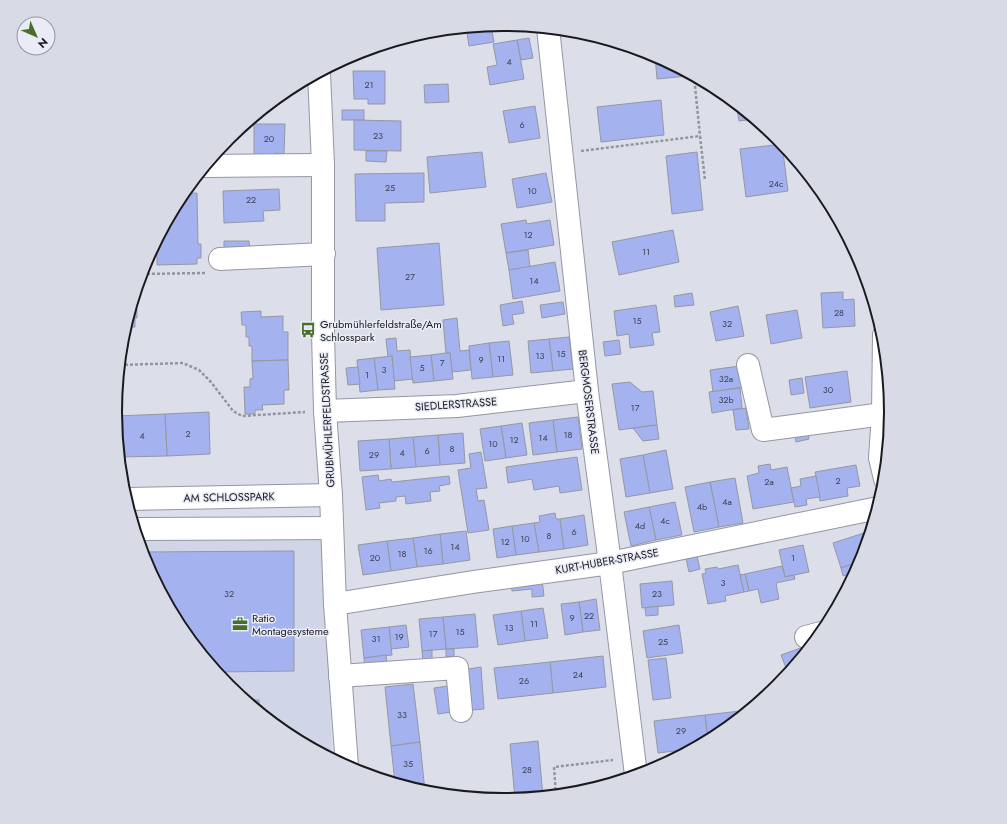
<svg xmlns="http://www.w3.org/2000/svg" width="1007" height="824" viewBox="0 0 1007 824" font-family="Jost,sans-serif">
<rect width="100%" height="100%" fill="#dcdfea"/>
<path fill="#d0d5e7" d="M134,525l190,2 8,231 -44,-24 -59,-48 -48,-59 -36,-67z"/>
<g fill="#a4b2f0" stroke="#9598a2">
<path d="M504,24l18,2 -30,5 2,11 -25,4 -2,-13 14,-3 -1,-4z"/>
<path d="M529,38l4,20 -12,2 -4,-20z"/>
<path d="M517,40l7,39 -34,6 -3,-18 10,-2 -4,-21z"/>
<path d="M655,55l33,18v3l-31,3z"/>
<path d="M353,71h32v33h-17v-5h-14z"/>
<path d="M448,84l1,18 -24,1 -1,-18z"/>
<path d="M661,100l3,35 -63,7 -4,-35z"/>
<path d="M736,104l19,15 -16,2z"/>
<path d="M535,106l5,32 -31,5 -6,-32z"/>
<rect x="342" y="110" width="22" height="10"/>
<path d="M354,120l47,1v30l-47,-1z"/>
<path d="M254,124h31l-1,30 -9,-1v4h-21z"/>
<path d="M782,144l6,47 -42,6 -6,-48z"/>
<path d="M366,151h21l-1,11 -20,-1z"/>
<path d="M482,152l4,35 -56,6 -3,-36z"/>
<path d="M697,152l6,58 -31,4 -6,-58z"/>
<path d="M424,173v29l-39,1v18h-29l-1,-47z"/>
<path d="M546,173l6,29 -35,6 -5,-29z"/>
<path d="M279,189l1,21 -17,1 1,10 -40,2 -1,-32z"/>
<path d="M197,193l1,51h3v14h-4v6l-40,1v-16h-4l28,-53 2,-2z"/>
<path d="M526,220l1,4 23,-4 4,25 -48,8 -5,-29z"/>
<path d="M673,230l6,32 -60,13 -7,-33z"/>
<path d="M224,241h25l1,10h-26z"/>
<path d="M439,243l5,62 -63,5 -4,-62z"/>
<path d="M528,250l2,17 -21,3 -3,-17z"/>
<path d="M555,262l5,29 -47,8 -4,-29z"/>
<path d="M843,292v8l11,-1 1,27 -32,2 -2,-35z"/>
<path d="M692,293l2,12 -19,2 -1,-11z"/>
<path d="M522,301l2,12 -12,2 2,9 -11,2 -3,-21z"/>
<path d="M563,302l2,12 -23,4 -2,-13z"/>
<path d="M656,305l4,27 -8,1 2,12 -24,3 -1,-14 -12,2 -3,-25z"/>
<path d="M738,306l6,30 -28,5 -6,-29z"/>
<path d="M131,309h6v9l-2,-1v10h-7v20h-6l1,-11z"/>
<path d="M797,310l5,28 -31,6 -5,-29z"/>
<path d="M261,311v6l22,-1v16h5v28l-36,1v-15h-3v-9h-3v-12h-4l-1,-13z"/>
<path d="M457,318l3,33 9,-1 2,20 -19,2 -2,-19h-4l-3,-33z"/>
<path d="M569,337l4,32 -20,2 -4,-32z"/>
<path d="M396,338l1,13 13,-1 3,29 -19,2 -2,-25 -4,1 -2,-18z"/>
<path d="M549,339l4,32 -22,2 -3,-32z"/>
<path d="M619,340l2,14 -16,2 -2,-14z"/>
<path d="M509,341l4,34 -20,2 -4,-34z"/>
<path d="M489,343l4,34 -21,2 -3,-33z"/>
<path d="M446,353h4l3,26 -19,2 -3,-26z"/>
<path d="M431,355l3,26 -21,2 -3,-26z"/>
<path d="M392,356l3,33 -17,1 -4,-32z"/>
<path d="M374,358l4,32 -18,2 -3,-32z"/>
<path d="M288,360l1,30h-5v14l-22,1 1,5h-8v4h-10l-1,-27h6v-8l3,-1 -1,-17z"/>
<path d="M740,366l3,21 -30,5 -3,-22z"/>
<path d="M358,367l2,17 -12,1 -2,-17z"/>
<path d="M847,371l4,31 -41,6 -5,-31z"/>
<path d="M802,378l2,15 -13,2 -2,-15z"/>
<path d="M630,382l12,10 11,-1 4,34 -38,5 -7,-46z"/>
<path d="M740,388l2,20 -30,5 -3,-21z"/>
<path d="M746,408l3,21 -13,1 -3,-20z"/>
<path d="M209,412l1,42 -43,2 -2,-42z"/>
<path d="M165,414l2,42 -47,1 -4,-41z"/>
<path d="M578,417l4,32 -25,3 -4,-32z"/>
<path d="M553,420l4,32 -24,3 -4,-32z"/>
<path d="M522,423l5,32 -21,3 -5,-32z"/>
<path d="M657,425l2,14 -16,2 -10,-13z"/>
<path d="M501,426l5,32 -21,3 -5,-32z"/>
<path d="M807,428l2,11 -13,3 -2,-12z"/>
<path d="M463,433l2,30 -25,2 -2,-30z"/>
<path d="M438,435l2,30 -24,2 -3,-30z"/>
<path d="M413,437l3,30 -25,2 -2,-30z"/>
<path d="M389,439l2,30 -31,2 -2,-30z"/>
<path d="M666,450l7,39 -23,4 -7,-38z"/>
<path d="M481,452l6,36 -11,1 2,12 6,-1 5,30 -21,3 -10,-63 13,-2 -2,-14z"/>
<path d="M643,455l7,38 -24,4 -6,-38z"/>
<path d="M577,457l5,33 -22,3 -1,-7 -25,4 -2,-11 -24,4 -2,-16z"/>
<path d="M770,464l1,6 16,-3 7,35 -41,7 -6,-33 12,-3 -1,-7z"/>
<path d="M856,465l4,21 -13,2 1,8 -28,5 -5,-29z"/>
<path d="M378,475l1,6 12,-2 1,3 57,-6 1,8 -11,2 1,5 -10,1 1,9 -25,3 -1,-8 -9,1v4l-17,2 1,5 -14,2 -4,-33z"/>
<path d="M816,476l4,21 -14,2 1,6 -12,2 -4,-19 10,-2 -1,-7z"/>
<path d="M735,478l8,45 -24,4 -9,-45z"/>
<path d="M710,482l9,45 -25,5 -9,-45z"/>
<path d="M675,502l7,33 -26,5 -7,-33z"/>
<path d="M649,507l7,33 -25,6 -7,-34z"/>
<path d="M555,513l1,6h4l4,30 -25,3 -5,-29 6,-1 -1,-6z"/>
<path d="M584,515l4,30 -24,4 -4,-30z"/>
<path d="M870,519l4,2 -2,8 -6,-4z"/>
<path d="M534,523l5,29 -23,3 -4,-29z"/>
<path d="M512,526l4,29 -19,3 -4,-29z"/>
<path d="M466,531l4,29 -27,4 -3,-30z"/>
<path d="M867,532l2,5 -7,24 -21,7 -8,-25z"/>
<path d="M440,534l3,30 -26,3 -4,-29z"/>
<path d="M413,538l4,29 -26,4 -4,-30z"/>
<path d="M387,541l4,30 -28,4 -5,-30z"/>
<path d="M803,545l6,27 -24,5 -6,-27z"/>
<path d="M294,551v120l-77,1 -36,-45 -36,-67 -3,-8z"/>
<path d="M697,556l3,13 -11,3 -3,-13z"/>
<path d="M855,563l2,7 -1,2 -13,4 -2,-8z"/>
<path d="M738,565l6,27 -19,4 1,5 -18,3 -6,-30 4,-1 -1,-4 12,-2 1,2z"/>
<path d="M782,566l3,11 9,-2 1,4 -19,4 3,16 -18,4 -3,-14 -9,2 -4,-17z"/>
<path d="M745,574l4,17 -5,1 -4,-17z"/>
<path d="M542,579l2,17 -12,1v-8l-20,2 -1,-8z"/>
<path d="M672,581l2,24 -32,3 -2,-24z"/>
<path d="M596,599l4,31 -17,2 -4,-30z"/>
<path d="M579,602l4,30 -18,3 -4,-31z"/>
<path d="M658,606v9l-12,1 -1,-8z"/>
<path d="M543,608l5,30 -23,3 -4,-30z"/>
<path d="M521,611l4,30 -27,4 -5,-30z"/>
<path d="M475,614l3,33 -32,2 -3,-32z"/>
<path d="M443,617l3,32 -24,2 -3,-32z"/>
<path d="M406,625l3,22 -18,2 -2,-22z"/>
<path d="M679,625l4,28 -36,5 -4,-27z"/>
<path d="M389,627l3,28 -28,3 -3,-28z"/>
<path d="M809,645l1,3 -22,25 -7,-18z"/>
<path d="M446,649h8v7l-8,1z"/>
<path d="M432,650v10l-9,1 -1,-10z"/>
<path d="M386,655l1,10 -22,3 -1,-10z"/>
<path d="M603,656l3,31 -53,6 -3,-31z"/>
<path d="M666,658l5,40 -18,2 -5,-40z"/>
<path d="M550,662l3,31 -55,6 -4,-31z"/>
<path d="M481,667l3,42 -12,1 -4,-41z"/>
<path d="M413,684l7,58 -29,4 -6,-59z"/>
<path d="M448,686l4,26 -14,2 -4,-26z"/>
<path d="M246,700h13v11z"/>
<path d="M749,710l-30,25 -11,6 -3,-26z"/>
<path d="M705,715l3,26 -17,8 -33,4 -4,-32z"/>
<path d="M538,741l5,55 -28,3 -5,-55z"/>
<path d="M420,742l5,50 -30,-9 -4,-37z"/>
</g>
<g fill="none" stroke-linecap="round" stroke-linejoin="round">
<g stroke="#9497a1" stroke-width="24">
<g id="minor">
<path d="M548,28l39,363 23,172 26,212"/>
<path d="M319,73l4,92v168l2,78 6,84 4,109 12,162"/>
<path d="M206,166l117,-1"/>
<path d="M220,259l104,-5"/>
<path d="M884,335l-1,79 -3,44 5,21"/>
<path d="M748,365l15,65 120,-16"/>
<path d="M325,411l132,-5 130,-15"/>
<path d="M127,499l204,-4"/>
<path d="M135,529l197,-1"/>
<path d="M335,604l138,-22 137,-19 268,-55"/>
<path d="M806,637l15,-4"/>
<path d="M340,676l117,-8 4,43"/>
</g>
</g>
<g stroke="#93959d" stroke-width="2.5" stroke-dasharray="3 2" stroke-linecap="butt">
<path d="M694,76l6,60"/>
<path d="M581,151l119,-15 5,44"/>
<path d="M142,274l63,-1"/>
<path d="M120,365l63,-2 16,7 12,12 22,29 9,5 63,-4"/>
<path d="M556,795l-2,-28 59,-7"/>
</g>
<use href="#minor" stroke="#fff" stroke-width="22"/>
</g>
<defs>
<g id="bus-bare" transform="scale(1.2)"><path d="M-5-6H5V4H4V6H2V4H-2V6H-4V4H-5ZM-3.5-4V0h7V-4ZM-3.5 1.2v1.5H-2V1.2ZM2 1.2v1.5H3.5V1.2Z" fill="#486f2a" stroke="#e9ecf7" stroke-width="2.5" paint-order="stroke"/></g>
<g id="office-bare" transform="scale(1.2)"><path d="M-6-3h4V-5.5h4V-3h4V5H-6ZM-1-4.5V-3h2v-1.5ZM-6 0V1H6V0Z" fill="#486f2a" stroke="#e9ecf7" stroke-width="2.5" paint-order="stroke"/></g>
</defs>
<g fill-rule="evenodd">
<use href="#bus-bare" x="308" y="330"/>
<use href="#office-bare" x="240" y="624"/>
</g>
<g text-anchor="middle" stroke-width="3" stroke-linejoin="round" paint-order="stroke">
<g font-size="9" fill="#3c4052">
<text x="509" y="65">4</text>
<text x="369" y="88">21</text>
<text x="522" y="128">6</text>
<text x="378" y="139">23</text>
<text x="269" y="142">20</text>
<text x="776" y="187">24c</text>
<text x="390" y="191">25</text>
<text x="532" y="194">10</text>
<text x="251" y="203">22</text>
<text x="528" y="238">12</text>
<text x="646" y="255">11</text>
<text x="410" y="280">27</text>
<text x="534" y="284">14</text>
<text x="839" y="316">28</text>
<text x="637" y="324">15</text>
<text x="727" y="327">32</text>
<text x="561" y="357">15</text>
<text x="540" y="359">13</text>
<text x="501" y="362">11</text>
<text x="481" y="363">9</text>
<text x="442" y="366">7</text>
<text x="422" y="371">5</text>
<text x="384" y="373">3</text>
<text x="367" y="378">1</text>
<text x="726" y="382">32a</text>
<text x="828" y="393">30</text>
<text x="726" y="403">32b</text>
<text x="635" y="411">17</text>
<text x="188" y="437">2</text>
<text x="568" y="438">18</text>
<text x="142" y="439">4</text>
<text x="543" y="441">14</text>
<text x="514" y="443">12</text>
<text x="493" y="447">10</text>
<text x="452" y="452">8</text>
<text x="427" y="454">6</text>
<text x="402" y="456">4</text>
<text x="374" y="458">29</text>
<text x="838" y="484">2</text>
<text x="769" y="485">2a</text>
<text x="727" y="505">4a</text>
<text x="702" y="510">4b</text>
<text x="665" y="524">4c</text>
<text x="640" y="529">4d</text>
<text x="574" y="535">6</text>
<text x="549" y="539">8</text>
<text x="525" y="542">10</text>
<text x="505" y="545">12</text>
<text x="455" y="550">14</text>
<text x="428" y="554">16</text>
<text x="402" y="557">18</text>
<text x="375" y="561">20</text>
<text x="793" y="561">1</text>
<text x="723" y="586">3</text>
<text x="229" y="597">32</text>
<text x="657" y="597">23</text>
<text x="589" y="619">22</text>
<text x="572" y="621">9</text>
<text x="534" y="627">11</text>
<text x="509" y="631">13</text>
<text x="460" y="635">15</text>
<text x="433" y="637">17</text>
<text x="399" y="640">19</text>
<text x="376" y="642">31</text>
<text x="663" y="645">25</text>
<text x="578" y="678">24</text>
<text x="524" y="684">26</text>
<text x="402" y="718">33</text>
<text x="681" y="734">29</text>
<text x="408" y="767">35</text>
<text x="527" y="773">28</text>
</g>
<g font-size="11" fill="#191a1d" stroke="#e9ecf7" text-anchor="start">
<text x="320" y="328">Grubmühlerfeldstraße/Am<tspan x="320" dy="13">Schlosspark</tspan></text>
<text x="252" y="622">Ratio<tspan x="252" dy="13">Montagesysteme</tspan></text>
</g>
<g font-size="11" fill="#191a1d" stroke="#e9ecf7">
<text transform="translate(589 402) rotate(83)" y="4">BERGMOSERSTRASSE</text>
<text transform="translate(456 404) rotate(-4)" y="4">SIEDLERSTRASSE</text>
<text transform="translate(327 420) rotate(-93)" y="4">GRUBMÜHLERFELDSTRASSE</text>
<text transform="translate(229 497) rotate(-1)" y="4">AM SCHLOSSPARK</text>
<text transform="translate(607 561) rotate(-10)" y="4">KURT-HUBER-STRASSE</text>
</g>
</g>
<path d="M0 0H1007V824H0ZM122 412a381 381 0 1 1 762 0a381 381 0 1 1-762 0Z" fill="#d8dbe6" fill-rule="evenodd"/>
<path fill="none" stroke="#191a1d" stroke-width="2" d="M122 412a381 381 0 1 1 762 0a381 381 0 1 1-762 0Z"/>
<g transform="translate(36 36) rotate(135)"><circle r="19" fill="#e9ecf7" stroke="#9698a0"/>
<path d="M0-3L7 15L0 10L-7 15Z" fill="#486f2a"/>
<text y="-6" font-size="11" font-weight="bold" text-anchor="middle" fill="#191a1d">N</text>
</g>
</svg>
